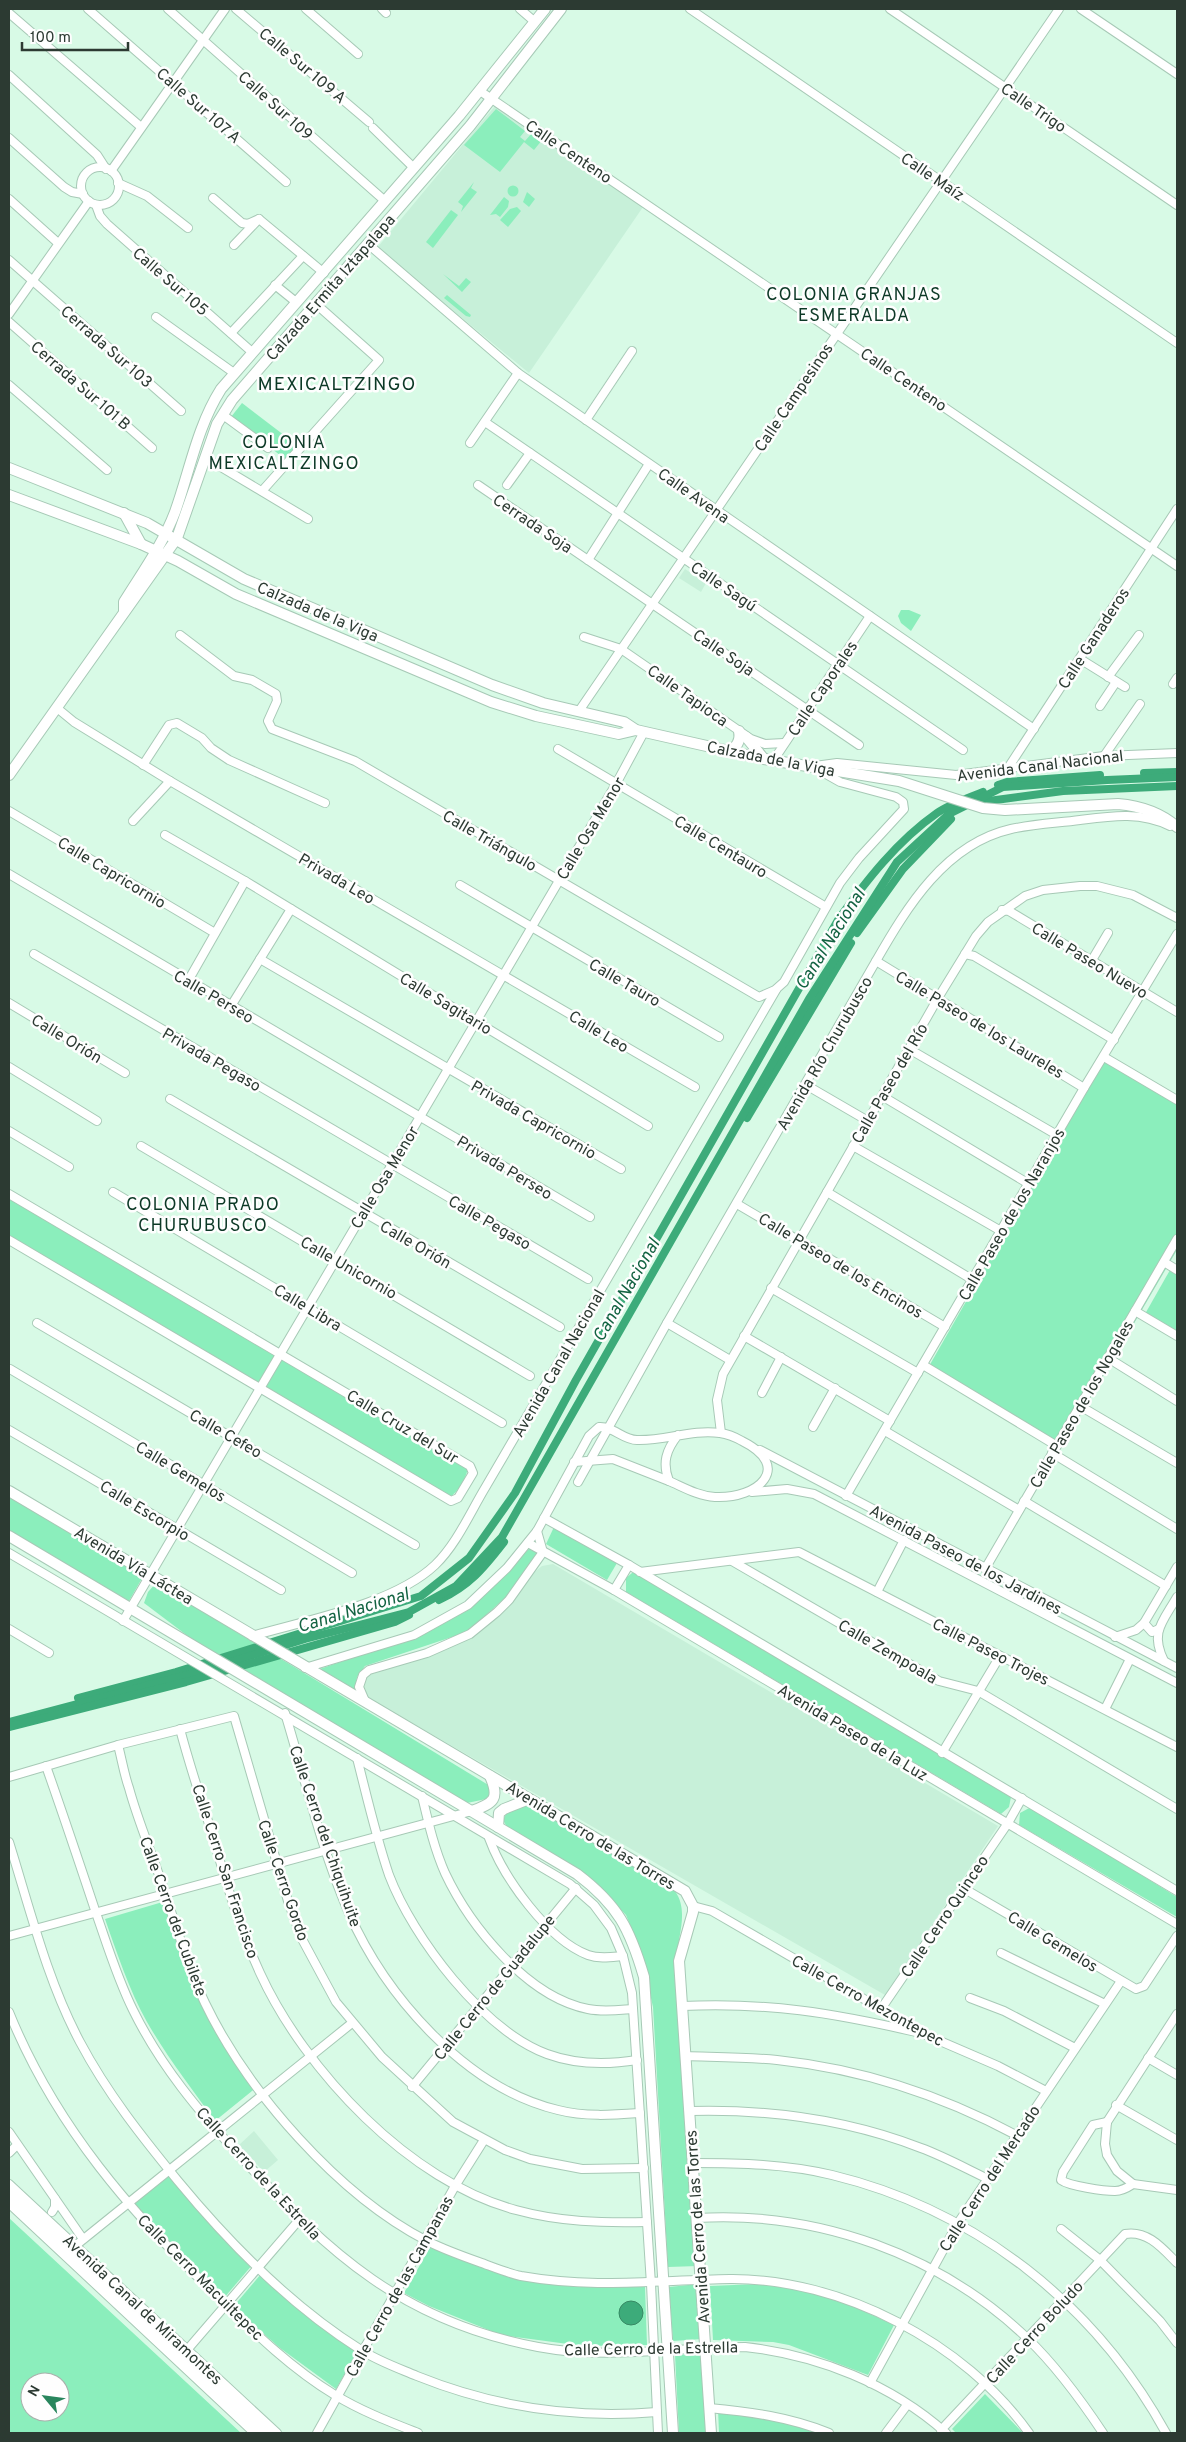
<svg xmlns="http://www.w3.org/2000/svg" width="1186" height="2442" viewBox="0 0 1186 2442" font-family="Overpass,sans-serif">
<rect width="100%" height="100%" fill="#d8fae6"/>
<g fill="#c7f0d9">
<path d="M495,106l148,101 -114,166 -152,-125z"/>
<path d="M685,569l21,14 -5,9 -22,-14z"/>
<path d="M553,1564l445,262 -113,169 -518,-298 -4,-9 1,-7 5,-6 52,-16 51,-22 28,-21 32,-42 10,-8z"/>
<path d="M254,2131l24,29 -14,12 -25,-27z"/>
</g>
<g fill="#8beebc" fill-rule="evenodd">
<path d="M496,109l29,22 -5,6 5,4 7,-8 10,7 -8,10 -10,-8 -24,30 -36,-27z"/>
<path d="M474,182l-3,6 6,4 -16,20 2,-6 -5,-4z"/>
<circle cx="513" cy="191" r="5.5"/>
<path d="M527,192l8,7 -6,8 -6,-5z"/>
<path d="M504,197l5,4 -1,6 -8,10 -4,-3 -6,1z"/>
<path d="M517,207l4,4 -13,16 -8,-7 10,-11z"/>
<path d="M451,210l7,5 -25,33 -7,-6z"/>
<path d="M443,274l16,12 7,-8 5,4 -9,10z"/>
<path d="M447,295l24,20 -1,2 -4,-1 -22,-18z"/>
<path d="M242,403l55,42 -12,14 -54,-42z"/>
<path d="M901,610h8l12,5 -10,16 -10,-8 -3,-7z"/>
<path d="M1107,1055l70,41v154l-116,198 -133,-80z"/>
<path d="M9,1197l459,270c-1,10 -10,25 -19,31l-198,-115 -242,-148z"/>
<path d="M1170,1270l7,4v60l-32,-20z"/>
<path d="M9,1495l136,78 -16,28 -120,-70z"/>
<path d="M554,1527l63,36 -10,17 -61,-36z"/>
<path d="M531,1547l7,5 -4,10 -29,36 -38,34 -102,34 -8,11 -2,16 -38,-23 103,-36 50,-28z"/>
<path d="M632,1573h6l373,224 -2,10 -8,7 -375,-222v-14z"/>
<path d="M156,1583l334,203 1,12 -24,5 -278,-166 -45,-34 4,-11z"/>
<path d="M529,1803l146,88c14,20 3,44 2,66l21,309 -30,1 -15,-260 -13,-58 -14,-34 -34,-35 -85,-53 -4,-7 3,-6z"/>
<path d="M1031,1807l146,90v20l-158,-92 1,-12z"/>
<path d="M166,1901l37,103 54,83 -42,34c-23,-32 -48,-64 -68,-99 -18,-32 -30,-69 -42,-103z"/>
<path d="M171,2174l82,90 -29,34 -45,-45 -45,-49z"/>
<path d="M9,2218l232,215h-232zM30,2382h30v30h-30z"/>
<path d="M432,2244l86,33 68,8 59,2 2,58 -64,1 -82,-11 -72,-29 -25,-13z"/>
<path d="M261,2274l98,75 -23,40 -56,-41 -47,-41z"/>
<path d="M698,2284l4,55 -29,2 -4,-54z"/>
<path d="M758,2284l55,8 44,16 37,17 -26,50 -79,-30 -16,-3 -60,-2 -3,-54z"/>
<path d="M704,2354l4,79h-29l-4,-78z"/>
<path d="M985,2394l38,39h-67l-4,-4z"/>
<path d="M718,2409l35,1 78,23h-112z"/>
</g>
<circle fill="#3dab7a" stroke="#388964" cx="631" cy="2313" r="12"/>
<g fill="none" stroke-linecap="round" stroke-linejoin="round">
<g stroke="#3dab7a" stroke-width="8">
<path d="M1144,773l33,-1"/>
<path d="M998,785l9,-3 93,-7"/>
<path d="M981,802l82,-11 114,-5"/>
<path d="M857,933l46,-64 48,-50"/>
<path d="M747,1118l104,-175"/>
<path d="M439,1600c31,-15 44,-31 65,-58"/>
<path d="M78,1698l98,-26 245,-76 48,-38 46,-65 61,-113 262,-460c28,-39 59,-79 99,-107 13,-9 31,-15 46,-21"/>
<path d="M9,1722l189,-50 107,-33 104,-27 47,-26 46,-49 307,-538 88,-137 52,-48 54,-27 104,-7 70,-3"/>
<path d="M9,1727l177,-45 209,-60 14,-7"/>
</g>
<g stroke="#a7c9b6" stroke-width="10">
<g id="minor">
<path d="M88,9l198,173"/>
<path d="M168,9l217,192"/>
<path d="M236,9l133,113"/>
<path d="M306,9l52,45"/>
<path d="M382,9l4,4"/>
<path d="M520,9l15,13"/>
<path d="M690,9l487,334"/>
<path d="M890,9l287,196"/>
<path d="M1081,9l96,65"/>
<path d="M9,13l132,114"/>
<path d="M9,75l88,80 9,14"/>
<path d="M480,91l697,475"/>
<path d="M373,128l41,40"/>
<path d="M9,138l55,49 8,5 11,2"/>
<circle cx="100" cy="186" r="19"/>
<path d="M111,171l114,-162"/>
<path d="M118,183l29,13 41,32"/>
<path d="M213,198l29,25 6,1 11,-5"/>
<path d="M9,199l49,44"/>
<path d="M96,205l4,11 7,8 145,128"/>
<path d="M259,219l65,54"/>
<path d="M368,244l150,129 516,356"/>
<path d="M234,245l22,-23"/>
<path d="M9,260l172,151"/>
<path d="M275,285l21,17"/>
<path d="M9,314l80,-113"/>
<path d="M156,317l78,56"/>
<path d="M9,322l143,126"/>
<path d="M231,333l72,-77"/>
<path d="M9,385l98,85"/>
<path d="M223,415l45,33"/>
<path d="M586,420l46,-69"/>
<path d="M485,422l478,328"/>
<path d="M470,443l48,-70"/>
<path d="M206,458l102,61"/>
<path d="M478,485l381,260"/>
<path d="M507,485l23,-32"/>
<path d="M262,491l117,-131 -63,-56"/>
<path d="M588,560l61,-96"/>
<path d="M180,635l54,41 18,4 24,14 1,7 -9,20 4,8 83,32 404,236 16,-7 9,-8 56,-99 19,-25 45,-49 -1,-7 -7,-5 -56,-15 -23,-13"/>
<path d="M584,637l37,12 130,90 14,5 19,-1"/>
<path d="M1080,659l45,28"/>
<path d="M1108,677l31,-42"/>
<path d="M1173,684l4,-6"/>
<path d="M1100,706l16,-24"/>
<path d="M57,708l17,14 96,59 525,306"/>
<path d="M579,711l480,-702"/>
<path d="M558,749l268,158"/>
<path d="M1104,756l36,-52"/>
<path d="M773,761l97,-145"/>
<path d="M143,765l26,-40 8,-2 25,15 9,10 18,12 96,43"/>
<path d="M815,766l22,-3 119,12 148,-19 73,-3"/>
<path d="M1008,768l169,-259"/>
<path d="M9,811l206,122"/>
<path d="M133,821l37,-40"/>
<path d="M165,835l80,46 403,245"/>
<path d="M9,874l581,343"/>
<path d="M460,885l259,152"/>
<path d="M1002,910l7,1 168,101"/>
<path d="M34,954l554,325"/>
<path d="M965,954l9,2 140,84"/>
<path d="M260,959l361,210"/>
<path d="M1092,960l16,-27"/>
<path d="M876,961l208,127"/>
<path d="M188,981l57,-100"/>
<path d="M9,1003l116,70"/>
<path d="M231,1006l60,-97"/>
<path d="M909,1049l148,86"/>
<path d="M1104,1057l73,43"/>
<path d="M9,1067l88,54"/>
<path d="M806,1085l62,36"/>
<path d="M882,1096l147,88"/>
<path d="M170,1099l390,228"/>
<path d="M9,1131l60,36"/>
<path d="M141,1146l389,230"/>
<path d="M853,1146l148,85"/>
<path d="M113,1192l389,231"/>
<path d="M827,1192l146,88"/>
<path d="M9,1194l461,272 3,7 -15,25 -7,3 -442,-261"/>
<path d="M737,1204l208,123"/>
<path d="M1164,1262l13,8"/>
<path d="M771,1288l147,85"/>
<path d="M1135,1311l42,25"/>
<path d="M37,1323l378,222"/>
<path d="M667,1323l63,37"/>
<path d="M744,1336l146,85"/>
<path d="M1108,1358l69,43"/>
<path d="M923,1365l134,81"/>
<path d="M10,1369l342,204"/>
<path d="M762,1393l19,-36"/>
<path d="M1080,1406l97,57"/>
<path d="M813,1427l22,-39"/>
<path d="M9,1430l272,160"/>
<path d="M885,1431l134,79"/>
<path d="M721,1433l-4,-33 6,-26 215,-376 38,-62 12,-14 37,-26 18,-6 37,-4h17l36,9 44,23"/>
<path d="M760,1450l417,218"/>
<path d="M1052,1453l125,76"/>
<path d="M574,1462l39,-3 56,22"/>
<path d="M578,1482l89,-159 209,-362c31,-54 69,-117 135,-132 23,-5 46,-6 69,-9 30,-4 61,-9 90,6"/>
<path d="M752,1492l35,-3 27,5 363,189"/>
<path d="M846,1496l238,-408 93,-154"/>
<path d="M1024,1501l142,85"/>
<path d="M544,1518l85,47 548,326"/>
<path d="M528,1543l86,47 563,334"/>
<path d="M9,1553l561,331 24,21 17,23 12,28 9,37 19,291 7,149"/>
<path d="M732,1561l207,120 39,10 199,118"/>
<path d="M985,1569l192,-330"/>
<path d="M640,1572l159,-20 378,195"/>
<path d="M614,1590l15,-25"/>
<path d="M877,1592l27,-52"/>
<path d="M123,1621l493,-837 28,-52"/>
<path d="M1144,1623l8,9 7,-3"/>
<path d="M9,1629l40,24"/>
<path d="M252,1636c55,-16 142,-32 183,-71 21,-20 35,-52 50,-77l291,-498"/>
<path d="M1115,1637l21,-7 8,-7 33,-56"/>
<path d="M1164,1661c-14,-29 -2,-38 13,-64"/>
<path d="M305,1668l109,-33 54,-30 39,-37 30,-37 52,-95 10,-9c14,-1 24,13 38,13 28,1 55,-11 83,-7 8,1 15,4 22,8 52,26 16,58 -27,56 -17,-1 -32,-10 -46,-16 -7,-18 -3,-31 9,-46"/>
<path d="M365,1701l-6,-14 4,-12 6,-5 58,-17 43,-19 27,-22 12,-12 34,-48 -6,-21"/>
<path d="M1105,1709l25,-50"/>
<path d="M285,1713c20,66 36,135 63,198 37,84 117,177 210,199 27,7 54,5 82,3"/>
<path d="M180,1729c9,34 20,68 31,101 14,49 28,97 49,143 45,98 150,209 256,237 44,12 86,13 131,12"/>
<path d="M118,1745c4,15 6,29 11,43 10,37 26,72 37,108 12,36 23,73 39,107 43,89 133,192 222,238 16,8 35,15 52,21 14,5 28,11 42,14 73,13 137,4 209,3 111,-1 235,64 299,154"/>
<path d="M942,1753l58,-97"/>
<path d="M357,1758c10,39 19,79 32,117 24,63 94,155 158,179 30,11 59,11 90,6"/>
<path d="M46,1766c17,48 33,96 49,144 12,34 22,68 38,100 27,55 66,102 108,147 88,97 163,165 297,190 68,13 139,0 207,0 73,8 146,37 201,86"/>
<path d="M9,1777l109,-32 116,-29 54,185 14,38 34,63 46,55 71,65 52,28 25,9 52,10 62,-1"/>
<path d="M422,1796c6,25 12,52 23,77 25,53 82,124 143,136 15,3 30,1 45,0"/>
<path d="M489,1838c14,39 59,102 99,117 11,4 23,2 35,1"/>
<path d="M9,1842c21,67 38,138 71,200 27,51 62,95 98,139 52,63 113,125 183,169 17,11 37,18 56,26 77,31 157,43 240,36"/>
<path d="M963,1888l173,101 8,-3 33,-50"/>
<path d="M693,1906l19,5 214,124 72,31 48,25"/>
<path d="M9,1936l463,-125"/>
<path d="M1001,1953l104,51"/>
<path d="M970,1998l34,13 71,37"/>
<path d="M682,2006c86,-4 151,7 234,26"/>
<path d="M881,2009l127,-186 14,-25"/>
<path d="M9,2012c46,114 123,202 211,287 36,35 72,70 115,96 26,16 55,27 83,38"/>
<path d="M1177,2014l-70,108 -2,22 2,11 10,16 16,13 44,6"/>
<path d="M686,2056c30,1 61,1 91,4 85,9 164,35 239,75"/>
<path d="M1148,2058l29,17"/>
<path d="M412,2087l164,-199"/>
<path d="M1116,2105l61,35"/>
<path d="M690,2111c79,-2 156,8 231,37 22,8 44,20 65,30"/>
<path d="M1107,2122l-14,3 -30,47 -2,8c8,6 43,11 54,11 7,0 12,-3 18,-7"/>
<path d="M9,2132l74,107"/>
<path d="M9,2153l7,-7"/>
<path d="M693,2163c46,0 94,1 139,12 144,35 263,129 334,258"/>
<path d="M9,2184l268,249"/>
<path d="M52,2212l3,-5v-8"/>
<path d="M697,2218c121,-7 243,36 331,121 29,28 53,61 75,94"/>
<path d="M1061,2229l39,31 60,61 17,22"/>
<path d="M75,2246l277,-223"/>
<path d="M187,2350l112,-130"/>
<path d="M870,2383l88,-160 163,-242"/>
<path d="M709,2408c42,4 81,9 120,25"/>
<path d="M941,2430l184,-196c23,-4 38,15 52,29"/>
<path d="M317,2433l138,-247 29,-46"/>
<path d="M886,2433l21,-28"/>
</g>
</g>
<g stroke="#a7c9b6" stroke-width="12">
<g id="major">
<path d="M9,468l138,55 97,56 248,106 51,18 81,19 12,8 128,29 135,22 84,27 22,2 113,-6c23,2 42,8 59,23"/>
<path d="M9,495l132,49 37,17 58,33 255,108 45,14 83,18 17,-4"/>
<path d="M124,513l17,31"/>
<path d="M124,612v-10c18,-29 39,-58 51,-90 15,-42 22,-85 46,-123l238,-273 86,-107"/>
<path d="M746,737l18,22"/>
<path d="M727,751c10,-3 14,-10 12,-20"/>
<path d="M9,775l168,-237 40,-114 15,-24 238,-274 91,-117"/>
<path d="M9,1491l676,400 8,15v6l-14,49 32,472"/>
<path d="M9,1536l568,338c41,31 53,55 67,103l29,456"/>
<path d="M472,1811c22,-8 28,-12 18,-35"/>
<path d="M498,1827l1,-14 5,-4 25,-10"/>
<path d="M9,2192l258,241"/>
<path d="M9,2202l247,231"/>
</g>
</g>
<use href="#minor" stroke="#fff" stroke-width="8"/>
<use href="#major" stroke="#fff" stroke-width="10"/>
</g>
<g text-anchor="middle" stroke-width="5" stroke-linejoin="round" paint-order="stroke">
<g font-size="16" fill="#2c3a32" stroke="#fefefe">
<text transform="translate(303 65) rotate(40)" y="6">Calle Sur 109 A</text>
<text transform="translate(199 105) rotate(41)" y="6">Calle Sur 107 A</text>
<text transform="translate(276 105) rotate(42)" y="6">Calle Sur 109</text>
<text transform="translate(1034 107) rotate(34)" y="6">Calle Trigo</text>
<text transform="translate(569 151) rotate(34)" y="6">Calle Centeno</text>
<text transform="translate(933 176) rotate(34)" y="6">Calle Maíz</text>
<text transform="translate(171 281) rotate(41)" y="6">Calle Sur 105</text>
<text transform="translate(330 287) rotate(-49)" y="6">Calzada Ermita Iztapalapa</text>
<text transform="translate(107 346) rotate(41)" y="6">Cerrada Sur 103</text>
<text transform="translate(904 379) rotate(34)" y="6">Calle Centeno</text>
<text transform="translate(81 385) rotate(41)" y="6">Cerrada Sur 101 B</text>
<text transform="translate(793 397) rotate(-56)" y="6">Calle Campesinos</text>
<text transform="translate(694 495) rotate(35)" y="6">Calle Avena</text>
<text transform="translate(533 523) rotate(34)" y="6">Cerrada Soja</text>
<text transform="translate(724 586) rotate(34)" y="6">Calle Sagú</text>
<text transform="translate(318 611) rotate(23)" y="6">Calzada de la Viga</text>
<text transform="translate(1093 638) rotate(-57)" y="6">Calle Ganaderos</text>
<text transform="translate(724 652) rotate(34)" y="6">Calle Soja</text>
<text transform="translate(822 688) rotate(-56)" y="6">Calle Caporales</text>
<text transform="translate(688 695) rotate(35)" y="6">Calle Tapioca</text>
<text transform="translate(771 758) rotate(11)" y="6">Calzada de la Viga</text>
<text transform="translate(1040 765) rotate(-7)" y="6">Avenida Canal Nacional</text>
<text transform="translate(590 828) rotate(-59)" y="6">Calle Osa Menor</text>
<text transform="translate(490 840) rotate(30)" y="6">Calle Triángulo</text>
<text transform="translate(721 846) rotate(31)" y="6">Calle Centauro</text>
<text transform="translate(112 872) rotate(31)" y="6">Calle Capricornio</text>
<text transform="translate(337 878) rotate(30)" y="6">Privada Leo</text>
<text transform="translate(1090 960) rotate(31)" y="6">Calle Paseo Nuevo</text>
<text transform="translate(625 982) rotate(30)" y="6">Calle Tauro</text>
<text transform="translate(214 996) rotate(30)" y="6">Calle Perseo</text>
<text transform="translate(446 1003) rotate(31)" y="6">Calle Sagitario</text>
<text transform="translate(980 1024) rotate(31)" y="6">Calle Paseo de los Laureles</text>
<text transform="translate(599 1031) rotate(31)" y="6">Calle Leo</text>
<text transform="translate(67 1038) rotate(31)" y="6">Calle Orión</text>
<text transform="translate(824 1053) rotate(-60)" y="6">Avenida Río Churubusco</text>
<text transform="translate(212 1059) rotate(30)" y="6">Privada Pegaso</text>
<text transform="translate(889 1083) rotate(-60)" y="6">Calle Paseo del Río</text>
<text transform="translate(534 1119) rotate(30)" y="6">Privada Capricornio</text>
<text transform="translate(505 1167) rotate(31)" y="6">Privada Perseo</text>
<text transform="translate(384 1177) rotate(-59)" y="6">Calle Osa Menor</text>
<text transform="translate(1011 1214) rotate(-60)" y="6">Calle Paseo de los Naranjos</text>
<text transform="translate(490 1222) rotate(30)" y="6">Calle Pegaso</text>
<text transform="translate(416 1244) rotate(30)" y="6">Calle Orión</text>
<text transform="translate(841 1265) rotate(31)" y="6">Calle Paseo de los Encinos</text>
<text transform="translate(349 1267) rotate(30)" y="6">Calle Unicornio</text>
<text transform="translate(308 1307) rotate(31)" y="6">Calle Libra</text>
<text transform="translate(558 1363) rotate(-60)" y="6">Avenida Canal Nacional</text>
<text transform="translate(1081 1404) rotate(-60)" y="6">Calle Paseo de los Nogales</text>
<text transform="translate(403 1426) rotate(31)" y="6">Calle Cruz del Sur</text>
<text transform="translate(226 1433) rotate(30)" y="6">Calle Cefeo</text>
<text transform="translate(181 1471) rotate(31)" y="6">Calle Gemelos</text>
<text transform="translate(145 1510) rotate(31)" y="6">Calle Escorpio</text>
<text transform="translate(966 1559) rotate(28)" y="6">Avenida Paseo de los Jardines</text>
<text transform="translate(134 1565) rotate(31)" y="6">Avenida Vía Láctea</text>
<text transform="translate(888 1651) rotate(30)" y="6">Calle Zempoala</text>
<text transform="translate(991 1651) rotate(27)" y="6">Calle Paseo Trojes</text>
<text transform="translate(853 1732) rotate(31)" y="6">Avenida Paseo de la Luz</text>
<text transform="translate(591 1835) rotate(31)" y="6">Avenida Cerro de las Torres</text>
<text transform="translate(326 1836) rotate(71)" y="6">Calle Cerro del Chiquihuite</text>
<text transform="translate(226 1871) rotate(72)" y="6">Calle Cerro San Francisco</text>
<text transform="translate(284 1880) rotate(71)" y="6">Calle Cerro Gordo</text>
<text transform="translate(174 1916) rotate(70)" y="6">Calle Cerro del Cubilete</text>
<text transform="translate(944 1916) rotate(-56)" y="6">Calle Cerro Quinceo</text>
<text transform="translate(1053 1941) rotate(31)" y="6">Calle Gemelos</text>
<text transform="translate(494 1987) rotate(-51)" y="6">Calle Cerro de Guadalupe</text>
<text transform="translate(868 2000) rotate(29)" y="6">Calle Cerro Mezontepec</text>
<text transform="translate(259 2173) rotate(47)" y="6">Calle Cerro de la Estrella</text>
<text transform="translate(989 2178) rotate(-57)" y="6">Calle Cerro del Mercado</text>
<text transform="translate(697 2227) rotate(-94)" y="6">Avenida Cerro de las Torres</text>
<text transform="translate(201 2277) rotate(45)" y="6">Calle Cerro Macuiltepec</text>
<text transform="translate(399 2286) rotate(-61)" y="6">Calle Cerro de las Campanas</text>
<text transform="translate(143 2309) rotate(43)" y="6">Avenida Canal de Miramontes</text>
<text transform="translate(1034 2332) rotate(-47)" y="6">Calle Cerro Boludo</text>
<text transform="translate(651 2348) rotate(-1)" y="6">Calle Cerro de la Estrella</text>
</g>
<g font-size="18" letter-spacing="1" fill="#0c3926" stroke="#fefefe">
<text x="854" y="300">COLONIA GRANJAS<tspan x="854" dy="21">ESMERALDA</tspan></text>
<text x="284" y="448">COLONIA<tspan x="284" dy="21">MEXICALTZINGO</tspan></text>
<text x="203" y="1210">COLONIA PRADO<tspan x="203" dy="21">CHURUBUSCO</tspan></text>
</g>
<g font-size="18" font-style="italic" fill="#136342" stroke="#fefefe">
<text transform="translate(830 939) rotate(-58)" y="6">Canal Nacional</text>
<text transform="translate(626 1290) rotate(-60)" y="6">Canal Nacional</text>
<text transform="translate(353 1610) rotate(-17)" y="6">Canal Nacional</text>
</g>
<g font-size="19" letter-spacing="1" fill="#0c3926" stroke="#fefefe">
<text x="337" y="390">MEXICALTZINGO</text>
</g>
</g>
<rect width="1186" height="2442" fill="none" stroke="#2c3a32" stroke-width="20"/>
<g transform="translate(45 2397) rotate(299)"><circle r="24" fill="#fefefe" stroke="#aab0ac"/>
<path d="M0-4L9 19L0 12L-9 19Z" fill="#29865d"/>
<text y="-8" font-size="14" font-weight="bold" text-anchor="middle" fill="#2c3a32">N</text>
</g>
<path d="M22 42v8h106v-8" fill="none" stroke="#2c3a32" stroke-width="2.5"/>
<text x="30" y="42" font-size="15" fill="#2c3a32" stroke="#fefefe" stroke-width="4" paint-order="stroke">100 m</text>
</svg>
